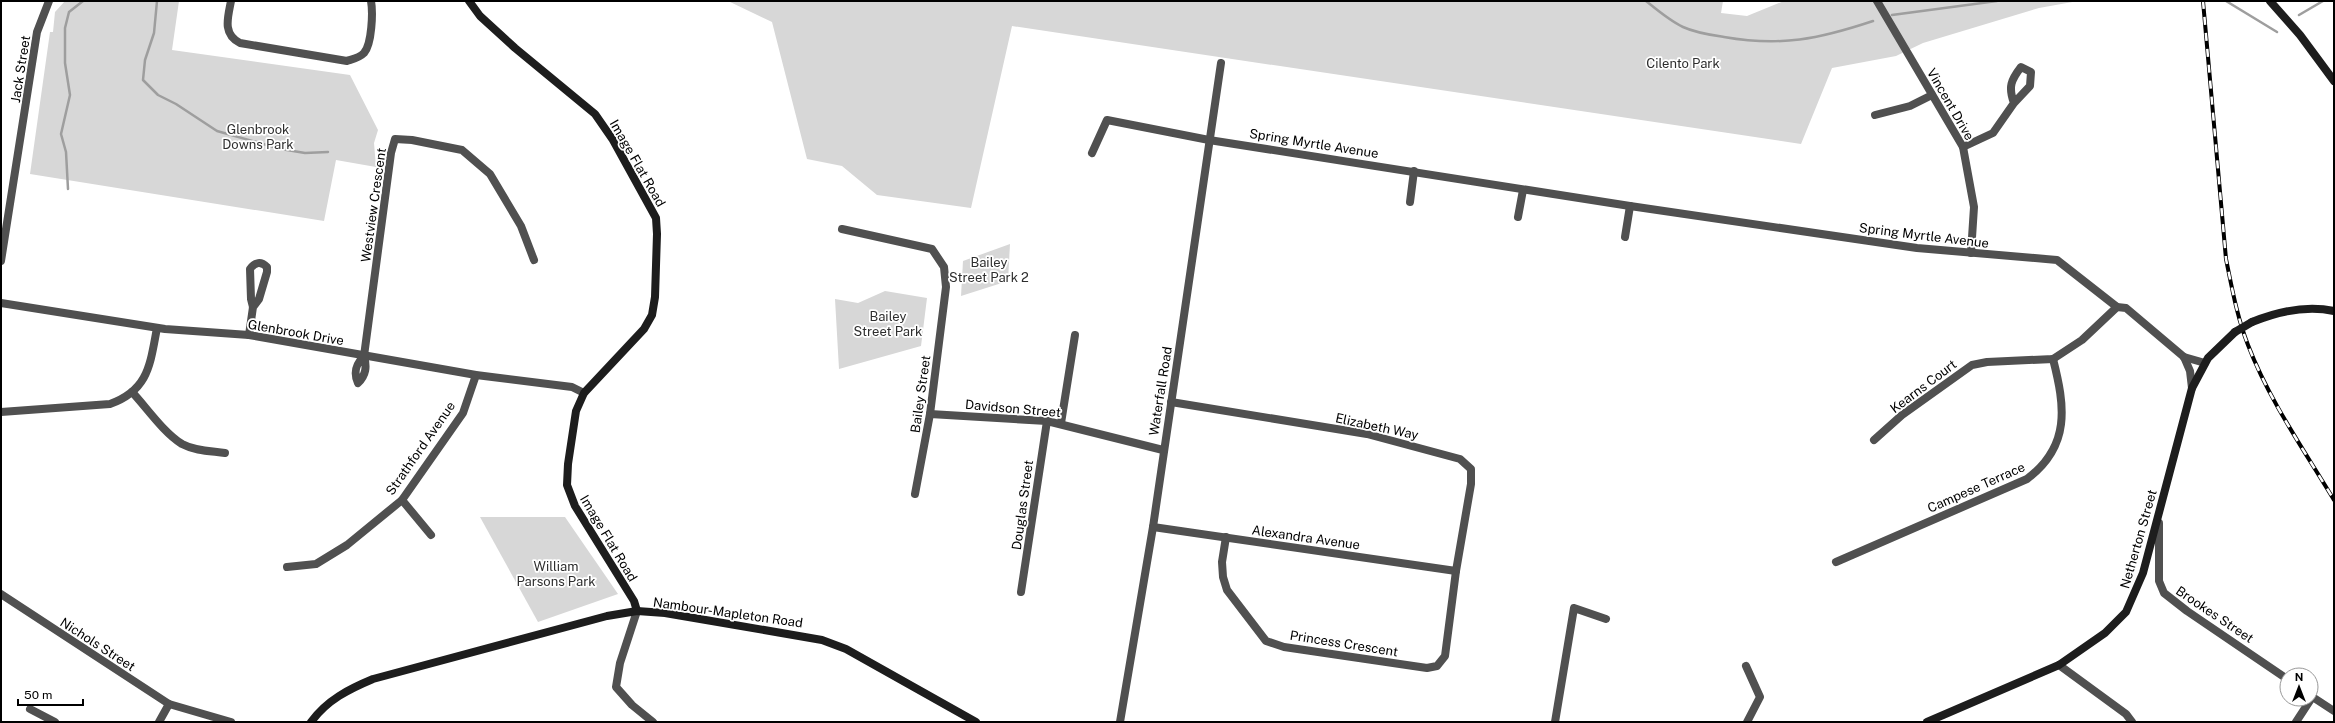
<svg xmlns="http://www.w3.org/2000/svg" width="2335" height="723" viewBox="0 0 2335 723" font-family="'Public Sans',sans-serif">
<rect width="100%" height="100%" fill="#fff"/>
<g fill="#d7d7d7">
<path d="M65,1h114l-7,49 178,25 28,55 -4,13 2,24 -40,-7 -12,61 -294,-47 20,-142h3l2,-20z"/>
<path d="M728,1h995l-2,12 26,3 37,-15h294l-39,7 -116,35 -27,13 -64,12 -31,76 -789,-118 -41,182 -94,-13 -35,-29 -35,-7 -35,-137z"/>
<path d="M1010,244l-2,37 -47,15 2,-35z"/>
<path d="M885,291l42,7 -6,48 -82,23 -4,-70 23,4z"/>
<path d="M480,517h85l53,77 -80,28z"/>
</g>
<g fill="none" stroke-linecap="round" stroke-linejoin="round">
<g stroke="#9e9e9e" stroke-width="2.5">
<path d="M157,1l-3,32 -9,27 -2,20 15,15 18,9 41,27 64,18 24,4 23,-1"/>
<path d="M1646,1c11,9 24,20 37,26 13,6 28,8 41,10 57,10 95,2 149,-16"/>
<path d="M2226,1l51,31"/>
<path d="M1892,15l105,-14"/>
<path d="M2299,15l24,-14"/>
<path d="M68,189l-2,-37 -5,-18 9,-39 -5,-32v-35l4,-16 14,-11"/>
</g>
<g stroke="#505050" stroke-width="8">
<path d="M231,1c-3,16 -9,33 9,42l107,18c6,-2 12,-3 17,-8 8,-9 9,-41 7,-52"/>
<path d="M1877,1l86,146 11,60 -3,46"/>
<path d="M1875,115l35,-9 22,-11"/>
<path d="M1963,147l30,-14 21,-30c-6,-16 -3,-23 7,-36l10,5 -1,14 -16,17"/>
<path d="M1092,153l15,-33 102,20 421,66 287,42 140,12 60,47 9,1 58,49 6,14 2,17"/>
<path d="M1410,202l4,-31"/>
<path d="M1518,217l5,-27"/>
<path d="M842,229l90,20 12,18 2,20 -16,127 -15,80"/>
<path d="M1625,237l5,-31"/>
<path d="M1,261l36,-229 12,-31"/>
<path d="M1,303l164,26 84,6 227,40 96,12 12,6"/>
<path d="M249,335l4,-28 -2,-8 -1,-30c5,-7 11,-8 17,-2v5l-8,27 -6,8"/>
<path d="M364,356c-8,8 -11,16 -6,27 8,-8 9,-16 6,-27l27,-203 4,-14 17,1 50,10 28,24 31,52 13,34"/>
<path d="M2184,357l21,6"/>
<path d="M132,392c15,16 31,40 50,52 13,7 29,7 43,9"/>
<path d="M1171,402l196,32 93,25 11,10v15l-15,87 -11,85 -8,10 -10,2 -143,-21 -18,-6 -39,-51 -4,-13 -1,-15 4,-25"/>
<path d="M1,412l109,-8c39,-14 40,-40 47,-76"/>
<path d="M930,414l117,7 116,29"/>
<path d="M1061,423l14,-88"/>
<path d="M1874,440l28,-25 70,-50 15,-3 66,-3 29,-19 35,-33"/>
<path d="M402,500l29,35"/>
<path d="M2159,523v58l5,12 23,18 100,68"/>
<path d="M1153,527l303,44"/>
<path d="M1836,562l191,-83c44,-33 38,-73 26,-120"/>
<path d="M287,567l29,-3 31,-19 55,-45 61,-87 13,-38"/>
<path d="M1021,592l26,-171"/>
<path d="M1,594l168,110 62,18"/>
<path d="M637,611l-17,52 -4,24 16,18 21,17"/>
<path d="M2059,665l67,49 6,8"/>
<path d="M1746,666l14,31 -13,25"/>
<path d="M2311,696l23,15"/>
<path d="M30,709l25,13"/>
<path d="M159,722l10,-18"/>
<path d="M1120,722l33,-195 68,-464"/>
<path d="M1555,722l19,-114 32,11"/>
<path d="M2296,722l15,-23"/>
</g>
<g stroke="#1d1d1d" stroke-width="8">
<path d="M469,1l11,15 35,32 80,66 18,26 43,78 1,16 -2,63 -3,18 -8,14 -60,64 -8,18 -8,53 -1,21 8,21 59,95 3,10"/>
<path d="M2270,1l30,34 34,46"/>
<path d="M2252,322c27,-11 54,-17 82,-11"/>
<path d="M311,722c16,-22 38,-33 62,-43l234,-63 30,-5 28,2 157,27 24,9 130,73"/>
<path d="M1927,722l132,-57 46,-32 21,-21 17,-39 49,-185 16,-30 27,-26"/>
</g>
<g stroke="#000" stroke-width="4">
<path id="rail" d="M2203,1l23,258c6,29 11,58 22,86 21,55 56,105 86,155"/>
</g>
<use href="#rail" stroke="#fff" stroke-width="2.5" stroke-dasharray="8" stroke-linecap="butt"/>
<path stroke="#1d1d1d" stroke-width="8" d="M2235,332l17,-10"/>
</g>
<g text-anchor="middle" stroke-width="3.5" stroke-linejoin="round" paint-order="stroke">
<g font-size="13" fill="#2e2e2e" stroke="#fff">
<text x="1683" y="68">Cilento Park</text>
<text x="258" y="134">Glenbrook<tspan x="258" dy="15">Downs Park</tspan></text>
<text x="989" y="267">Bailey<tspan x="989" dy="15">Street Park 2</tspan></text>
<text x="888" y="321">Bailey<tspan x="888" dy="15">Street Park</tspan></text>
<text x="556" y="571">William<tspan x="556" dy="15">Parsons Park</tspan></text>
</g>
<g font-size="13" fill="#000" stroke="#fff">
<text transform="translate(20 69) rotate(-81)" y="5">Jack Street</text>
<text transform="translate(1951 104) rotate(60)" y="5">Vincent Drive</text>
<text transform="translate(1314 143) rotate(9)" y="5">Spring Myrtle Avenue</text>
<text transform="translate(638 163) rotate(60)" y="5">Image Flat Road</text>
<text transform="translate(373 205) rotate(-82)" y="5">Westview Crescent</text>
<text transform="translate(1924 235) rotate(7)" y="5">Spring Myrtle Avenue</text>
<text transform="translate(296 332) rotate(10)" y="5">Glenbrook Drive</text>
<text transform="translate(1923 386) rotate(-37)" y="5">Kearns Court</text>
<text transform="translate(1160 391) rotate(-81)" y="5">Waterfall Road</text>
<text transform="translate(920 394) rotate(-82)" y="5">Bailey Street</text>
<text transform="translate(1013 408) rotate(5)" y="5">Davidson Street</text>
<text transform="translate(1377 426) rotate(12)" y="5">Elizabeth Way</text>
<text transform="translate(420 448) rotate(-55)" y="5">Strathford Avenue</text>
<text transform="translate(1976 487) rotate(-24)" y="5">Campese Terrace</text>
<text transform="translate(1022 505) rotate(-82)" y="5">Douglas Street</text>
<text transform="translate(1306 537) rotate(8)" y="5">Alexandra Avenue</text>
<text transform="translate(609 538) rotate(59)" y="5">Image Flat Road</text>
<text transform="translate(2138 539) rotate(-74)" y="5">Netherton Street</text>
<text transform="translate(728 612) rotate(8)" y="5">Nambour-Mapleton Road</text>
<text transform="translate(2215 614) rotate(34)" y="5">Brookes Street</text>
<text transform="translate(1344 643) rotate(9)" y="5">Princess Crescent</text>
<text transform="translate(98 644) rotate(33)" y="5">Nichols Street</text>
</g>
</g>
<rect width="2335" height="723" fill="none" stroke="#000000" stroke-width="4"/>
<g transform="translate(2299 687)"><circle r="19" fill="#ffffff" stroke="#999999"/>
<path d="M0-3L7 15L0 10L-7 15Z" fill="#000000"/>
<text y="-6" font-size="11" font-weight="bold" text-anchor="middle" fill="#000000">N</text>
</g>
<path d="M18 699v6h65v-6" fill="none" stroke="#000000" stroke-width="2"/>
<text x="24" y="699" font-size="12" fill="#000000" stroke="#ffffff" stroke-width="3" paint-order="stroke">50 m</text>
</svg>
